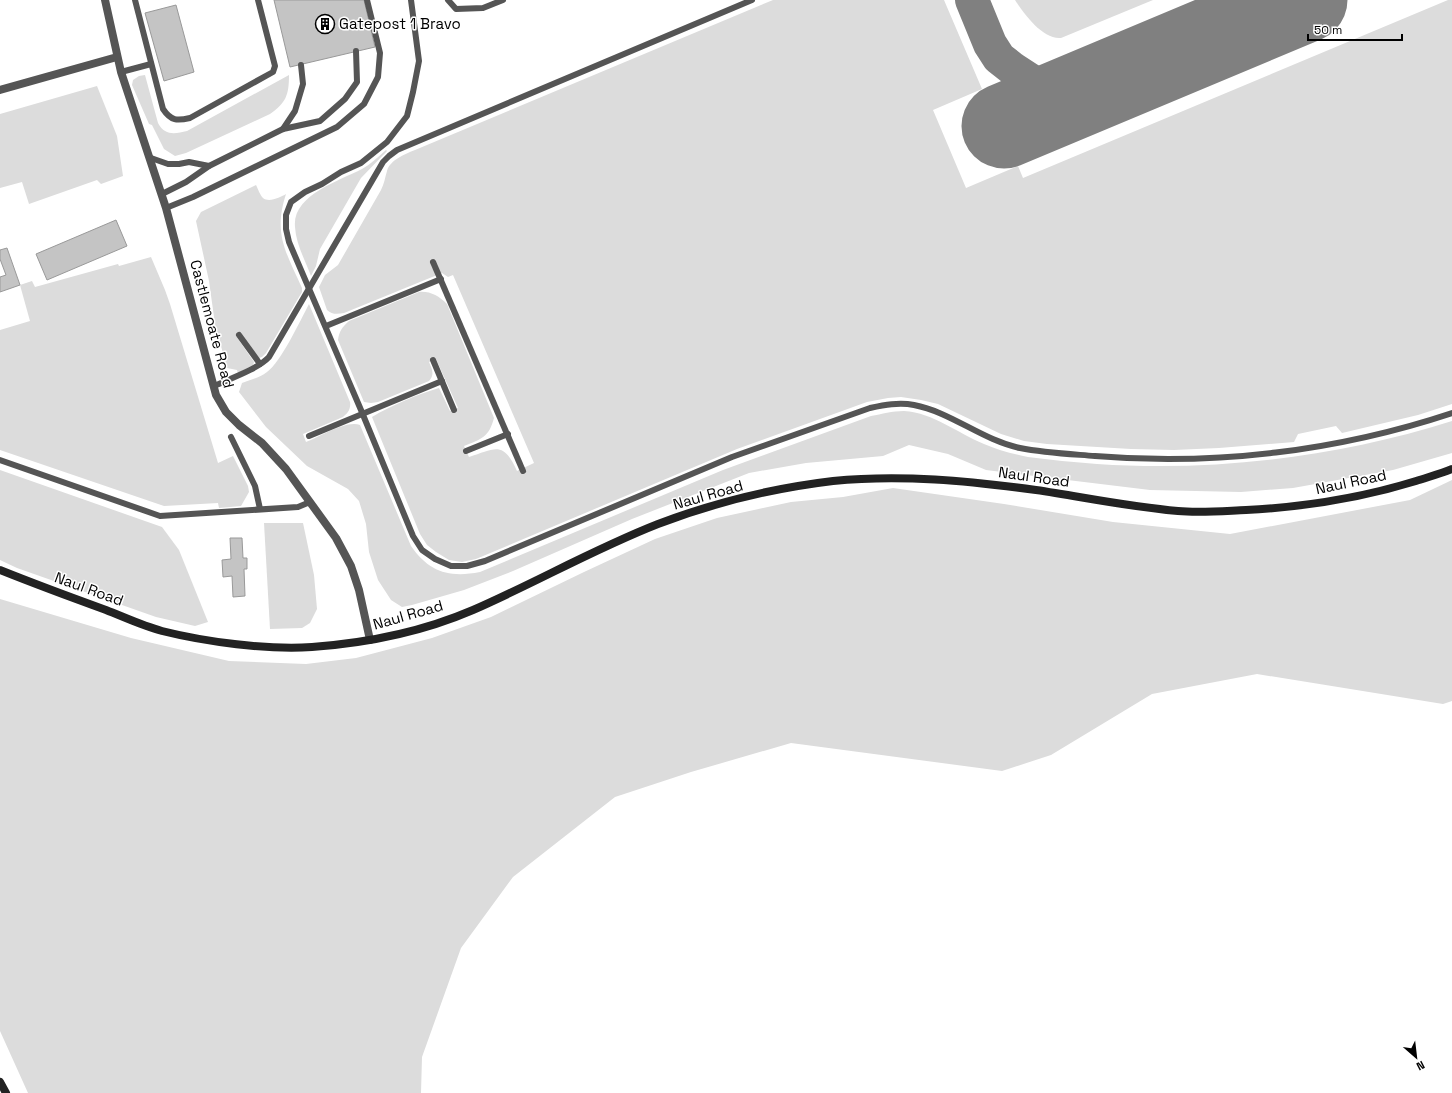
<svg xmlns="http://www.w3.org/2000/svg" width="1452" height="1093" viewBox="0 0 1452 1093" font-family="'Space Grotesk',sans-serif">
<rect width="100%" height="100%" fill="#fff"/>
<g fill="#dcdcdc">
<path d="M773,0h171l38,89 -49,21 33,78 52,-22 5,12 425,-178h4v404l-34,11 -76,18 -6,-7 -38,8 -4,8 -75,6 -45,2 -43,-1 -84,-5 -23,-3 -23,-7 -63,-30 -17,-4 -20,-3 -13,1 -21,4 -130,47 -261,110 -14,3 -13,-2 -13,-8 -9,-7 -7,-11 -48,-117c20,-12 44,-22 67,-29l11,23 8,-3 -22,-49 -7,3c3,7 6,12 0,19l-51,21 -7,1 -7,-1 -26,-62c1,-8 4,-13 11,-19l70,-29c11,-1 20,4 28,12l47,114c-5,19 -12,21 -30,28l5,11c26,-8 34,-17 48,14l17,-8 -81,-188 -5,2 -6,-4 -98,40c-6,1 -12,2 -17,-3l-8,-23 6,-12 13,-10 43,-75c3,-6 4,-12 6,-19 3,-11 18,-17 28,-21z"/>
<path d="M1015,0h138l-92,38c-18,2 -37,-24 -46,-38z"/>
<path d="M145,75l13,48c7,13 17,11 29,8l102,-56c0,20 -3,28 -19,39l-84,39 -11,3 -11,-7 -12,-24 -3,-1 -17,-39 1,-5 6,-4z"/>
<path d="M97,86l20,50 6,40 -22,8 -4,-4 -68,24 -7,-22 -22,6v-74z"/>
<path d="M386,150l1,1 -26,27 -41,71 -4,17 -5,10c-6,-16 -15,-32 -16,-49 -3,-32 44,-46 67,-58 9,-5 16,-12 24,-19z"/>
<path d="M256,185c2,4 4,10 7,13 6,5 18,-1 23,-4 -13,40 0,58 16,94v4l-36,61 -4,4 -3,1 -20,-25 -3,3 18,26 -1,3 -15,8 -1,-3 -10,-2 -12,-44 -6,-43 -13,-60 5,-9z"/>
<path d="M151,257l14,33 5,14 48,159 15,-7 15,30 1,6 -8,14 -22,2 -1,-5 -54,3 -164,-56v-120l30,-9 -10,-36 12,-4 3,6 83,-23 1,2z"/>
<path d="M309,304l41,98c1,7 -2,11 -7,15l-40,17 3,8c14,-5 40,-22 54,-17l51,121c18,26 38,32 69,26l243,-102 148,-54c11,-2 21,-5 33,-5 30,2 53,22 80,33 14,6 29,10 44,13 22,3 46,5 69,7 119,8 241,-7 355,-43v32l-59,17 -100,18 -52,4 -91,-2 -164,-20 -38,-16 -39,-9 -26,11 -77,7 -57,10 -117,46 -119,52 -49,19 -52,15 -10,2 -11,-7 -13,-20 -9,-28 -3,-28 -7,-23 -11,-12 -41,-23 -41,-39 -27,-35 3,-9c8,-3 17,-5 25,-11 14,-10 33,-51 42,-68z"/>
<path d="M0,470l162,57 17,23 29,72 -13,4 -39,-9 -139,-49 -17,-8z"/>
<path d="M1452,480v221l-9,3 -186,-30 -105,20 -101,61 -49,16 -211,-28 -100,29 -76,25 -102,80 -52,71 -39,109 -1,36h-393l-28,-62v-432l131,39 98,23 77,3 50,-6 76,-20 59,-21 93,-45 71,-33 62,-21 74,-16 52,-5 50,-9 111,16 109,18 117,12 180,-34z"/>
<path d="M264,523h39l11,52 3,34 -7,14 -8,5 -32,1z"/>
</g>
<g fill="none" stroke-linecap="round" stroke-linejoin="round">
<path stroke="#808080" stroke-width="34" d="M972,0l18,44 9,14 14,11 20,13 20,5 42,2"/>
<path stroke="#808080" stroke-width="85" d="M1004,126l301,-126"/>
</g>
<g fill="#c4c4c4" stroke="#999">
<path d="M274,0h90l11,47 -85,20z"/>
<path d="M176,5l18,67 -30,9 -19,-68z"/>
<path d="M116,220l11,26 -80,34 -11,-26z"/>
<path d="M7,248l13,37 -20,7v-15l6,-2 -6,-16v-9z"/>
<path d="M230,538h12l1,20h4v11h-3l1,27 -12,1 -1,-21 -9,1 -1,-17 9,-1z"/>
</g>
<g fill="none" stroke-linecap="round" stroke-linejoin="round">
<g stroke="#555" stroke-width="6">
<path d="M135,0l28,109c8,12 14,12 27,9l83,-46 2,-6 -17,-66"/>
<path d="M411,0l8,61 -6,31 -6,24 -20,26 -26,21 -20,9 -19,12 -17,8 -14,10 -5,13v14l3,13 72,168 52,126 9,14 13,9 16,7h16l18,-5 247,-104 138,-49c14,-3 29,-6 44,-3 37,7 68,35 106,43 25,5 50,6 75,8 120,10 243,-5 357,-43"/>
<path d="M448,0l8,9 27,-1 20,-8"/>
<path d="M121,72l30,-8"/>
<path d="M283,129l12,-18 8,-27 -2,-19"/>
<path d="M151,158l17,6h11l10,-2 20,4"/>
<path d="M162,194l24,-12 23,-16 74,-37 37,-8 25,-22 12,-17 -1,-31"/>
<path d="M166,208l27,-11 144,-70 27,-23 14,-27 2,-24 -13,-53"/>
<path d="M433,262l90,209"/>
<path d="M326,326l115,-47"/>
<path d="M239,335l21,29"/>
<path d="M433,360l21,50"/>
<path d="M214,386c15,-7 44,-17 55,-29l114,-195 6,-6 8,-6 355,-150"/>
<path d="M309,436l133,-55"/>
<path d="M231,437l24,49 5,23"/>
<path d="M466,451l42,-17"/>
<path d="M0,460l160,56 138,-9 12,-5"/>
</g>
<g stroke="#555" stroke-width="8">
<path d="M105,0l16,72 45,136 50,187 10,17 13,13 23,18 24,26 50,69 15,28 8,24 11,50"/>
<path d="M0,90l117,-33"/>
</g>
<g stroke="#222" stroke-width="8">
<path d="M0,570c35,14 70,27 106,40 18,7 37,16 56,21 44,11 105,19 150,16 55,-4 110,-15 161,-37 62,-27 121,-61 185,-86 55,-21 116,-36 175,-43 68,-7 136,0 203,9 47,7 94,17 142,21 22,2 45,0 68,-1 58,-3 115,-12 170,-29 12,-4 24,-7 36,-12"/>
<path d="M0,1082l6,11"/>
</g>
</g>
<defs>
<g id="building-ring" transform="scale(1)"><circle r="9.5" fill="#fff" stroke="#000" stroke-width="1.5"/><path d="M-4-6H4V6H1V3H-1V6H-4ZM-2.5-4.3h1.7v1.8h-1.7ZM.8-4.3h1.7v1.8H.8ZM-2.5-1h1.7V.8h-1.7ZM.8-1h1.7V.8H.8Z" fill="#000"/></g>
</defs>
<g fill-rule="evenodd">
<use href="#building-ring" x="325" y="24"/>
</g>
<g text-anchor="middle" stroke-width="3" stroke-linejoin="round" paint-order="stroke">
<g font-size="15" fill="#000" stroke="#fff" text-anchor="start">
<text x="339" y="29">Gatepost 1 Bravo</text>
</g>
<g font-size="15" fill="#000" stroke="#fff">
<text transform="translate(212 324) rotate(75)" y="5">Castlemoate Road</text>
<text transform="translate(1034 477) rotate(8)" y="5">Naul Road</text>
<text transform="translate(1351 482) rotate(-12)" y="5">Naul Road</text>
<text transform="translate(708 495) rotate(-16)" y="5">Naul Road</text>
<text transform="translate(89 589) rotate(20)" y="5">Naul Road</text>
<text transform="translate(408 615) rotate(-16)" y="5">Naul Road</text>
</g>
</g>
<g transform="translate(1416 1057) rotate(152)" stroke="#ffffff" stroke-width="3" paint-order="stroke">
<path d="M0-3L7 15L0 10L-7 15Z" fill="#000000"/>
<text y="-6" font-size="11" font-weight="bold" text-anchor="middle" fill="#000000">N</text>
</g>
<path d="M1308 34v6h94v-6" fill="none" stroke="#000000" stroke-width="2"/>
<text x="1314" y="34" font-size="12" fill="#000000" stroke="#ffffff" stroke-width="3" paint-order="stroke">50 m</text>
</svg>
